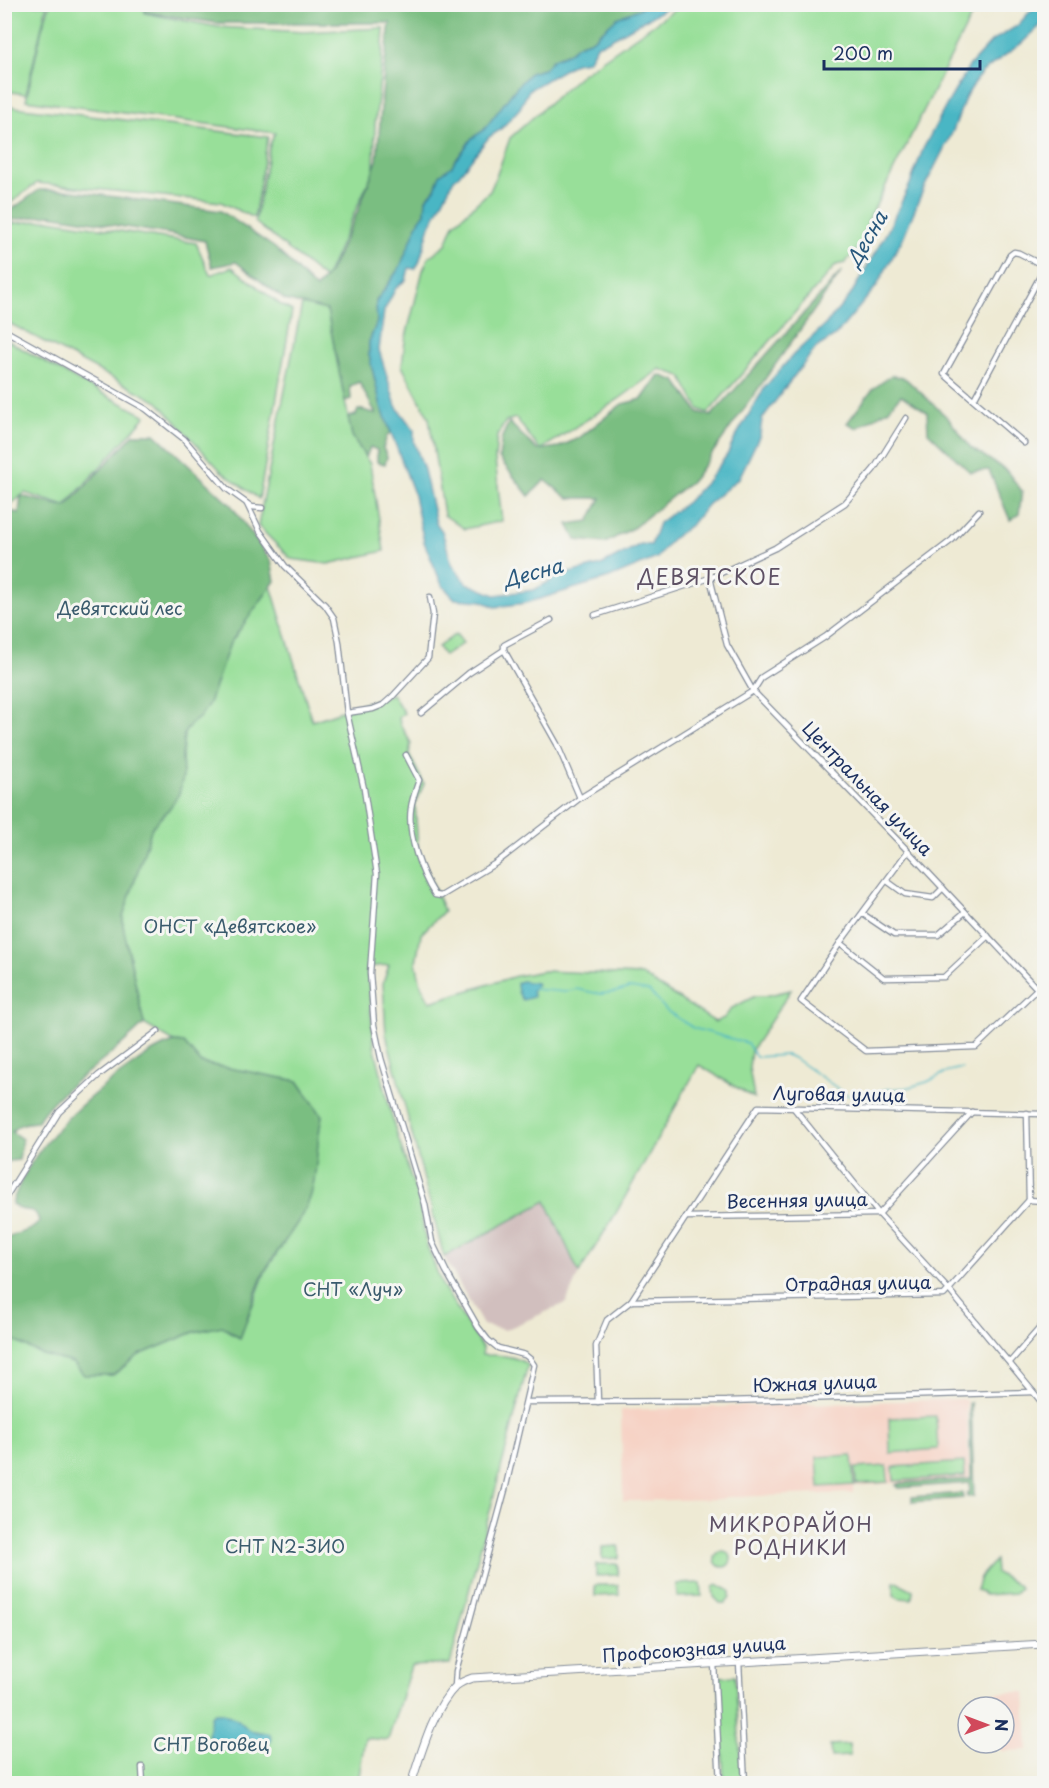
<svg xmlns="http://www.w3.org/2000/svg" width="1049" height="1788" viewBox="0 0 1049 1788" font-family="'Playpen Sans',sans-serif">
<rect width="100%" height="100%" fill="#f6f6f2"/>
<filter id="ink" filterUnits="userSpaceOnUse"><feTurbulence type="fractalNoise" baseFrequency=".0167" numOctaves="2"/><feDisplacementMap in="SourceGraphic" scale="12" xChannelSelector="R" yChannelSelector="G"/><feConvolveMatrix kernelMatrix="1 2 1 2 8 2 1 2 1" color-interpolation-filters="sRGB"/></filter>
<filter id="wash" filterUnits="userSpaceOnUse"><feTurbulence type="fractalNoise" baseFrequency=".008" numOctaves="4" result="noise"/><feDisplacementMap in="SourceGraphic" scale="24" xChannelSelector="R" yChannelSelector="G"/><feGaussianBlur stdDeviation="1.35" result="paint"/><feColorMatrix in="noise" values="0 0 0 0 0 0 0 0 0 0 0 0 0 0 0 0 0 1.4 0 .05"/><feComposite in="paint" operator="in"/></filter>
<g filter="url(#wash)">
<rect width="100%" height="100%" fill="#eeead4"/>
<g fill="#f6d2c4">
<path d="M966,1399l3,79 -116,8v7l-126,4 -6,2 -98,2 -2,-91z"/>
<path d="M1012,1692h13l3,58 -26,1 -4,-4v-4h6v-36h-27v-13z"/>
</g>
<path fill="#d1bfbe" d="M547,1201l32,72 -13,30 -61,27 -22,-5 -39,-68z"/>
<g fill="#98df99" stroke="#5a877c" stroke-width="1.5">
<path d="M5,4l42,1 -21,89 -21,-3z"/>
<path d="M50,4l94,1 1,8 73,14 85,5 81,-4 -2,32 -7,65 -1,44 -49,110 -70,-57 15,-78 5,-11 -249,-33 16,-71z"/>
<path d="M681,5h296l-109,216 -5,21 -18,21 -9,2 -128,148 -9,-4 -18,-33 -21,-7 -41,30 -79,51 -24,-32 -10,3 -9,15 -2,23 7,62 -37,8 -21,-14 -15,-97 -27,-52 3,-25 18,-71 6,-13 17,-13 8,-20 36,-33 6,-14 14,-39 68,-61z"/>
<path d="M5,106l263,31 -14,81 -33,-16 -184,-19 -32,24z"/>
<path d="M49,220l147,23 14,32 22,-8 49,38 11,6 -33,188 -38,-28 -63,-69 -153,-81v-97z"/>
<path d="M302,304l25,6 25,126 18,28 14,87 -56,13 -37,-5 -33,-33z"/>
<path d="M5,339l72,41 69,36 -81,90 -40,-13 -20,16z"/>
<path d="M271,586l41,135 80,-27 12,19 -5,5 1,6 11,19 -2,11 15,30 -9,20 3,46 26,61 -23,23 -5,28 5,23 9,17 86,-26 28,-5 98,4 73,47 9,-4 8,-10 23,-12h10l26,-6 -40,61 -2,16 5,31 -55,-33 -83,148 -37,60 -33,-72 -102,56 -58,-223 -3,-51 6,-18 -22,2 7,78 20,80 25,77 7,41 16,42 40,62v8c15,0 34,0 46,10l-78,299 -39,2 -23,74 -23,-2 -7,45h-353l-1,-447 39,19 30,8 11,11 29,1 26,-20 55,-23 28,-6 10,8 8,4 26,-68 26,-40 18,-32 5,-32 2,-32 5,-18 -24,-35 -97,-18 -17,-20 -10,-1 -30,-18 -21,-98v-9l29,-90 6,-8 25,-42 -1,-22 2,-22 7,-9 9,-7 9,-14 21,-60z"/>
<path d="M456,634l7,9 -19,13 -6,-9z"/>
<path d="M936,1416l2,33 -48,4 -1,-35z"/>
<path d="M852,1455l2,30 -35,2 -2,-30z"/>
<path d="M964,1462l1,14 -71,5 -1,-14z"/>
<path d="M887,1466l1,16 -32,2 -1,-16z"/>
<path d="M619,1546v12l-17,1v-12z"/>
<circle cx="723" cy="1559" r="8"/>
<path d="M995,1560l1,13 22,12 2,3 -5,5 -30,2 -9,-5 4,-13z"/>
<path d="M596,1564h22v11l-22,1z"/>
<path d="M894,1582h3l16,8 -1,9 -13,-1 -5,-3z"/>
<path d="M701,1583l1,13 -25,1 -1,-13z"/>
<path d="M717,1584l13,7v6l-5,6h-5l-6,-6 -1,-9z"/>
<path d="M595,1585h23l1,10 -24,1z"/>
<path d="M735,1676l7,107h-18l-5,-106z"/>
<path d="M849,1744l1,12 -19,1 -1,-12z"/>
</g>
<g fill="#7abe81" stroke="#4a7670" stroke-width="1.5">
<path d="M145,5h505l-8,2 -41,24 -9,9 -14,5 -11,9 -14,5 -9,10 -14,4 -14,15 -33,43 -11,7 -12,17 -5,5 -3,6 -12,9 -5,14 -9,10 -1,14 -6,8 -19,46 -24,34 1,21 -8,20v13l12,51 10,27 -4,3 -4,12 4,9 -2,7 -8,-2v-12l-7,-3 -4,11 -14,-22 -4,-19 8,-2 2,-5h5l13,4 -17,-32 -9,4 1,13 -6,2 -18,-91 -42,-10 -49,-38 -24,5 -7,-26 -36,-7 -119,-19 -45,6 -1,-6 35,-25h25l157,21 54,37 41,41 14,-18 28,-60 19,-51 7,-89 6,-48h-173l-72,-11z"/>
<path d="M842,271l-148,208 -61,49 -28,15 -29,-3 -8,-16 21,-3 12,-23h-33l-23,-18 -16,16 -30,-38 3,-21 7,-15 28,28 22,-3 20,-9 43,-34 20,-5 17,-24 17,6 22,31 13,4z"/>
<path d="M892,375l14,4 42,39 23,30 35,22 16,21 -3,23 -9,6 -21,-50 -19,2 -42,-40 -1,-20 -26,-17 -13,15 -31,18 -10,-5 26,-34z"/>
<path d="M134,434h21l76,71 40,56 4,20 -45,62 -21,60 -9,14 -9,7 -7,9 -2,22 1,22 -4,17 -10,15 -17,18 -29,90v9l21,98c-14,13 -28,26 -43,38 -23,18 -48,34 -64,60 -10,1 -19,1 -25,10l10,7 -3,21 -10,1 -4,4v-653l1,-2 13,3 2,-17 45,11z"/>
<path d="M174,1042l10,1 17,20 97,18 24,35c-6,26 -4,59 -12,82 -10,26 -30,48 -44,71 -10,18 -18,49 -26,69l-18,-12 -28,6 -55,23 -26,20h-29l-11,-12 -30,-8 -38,-19v-96c10,-8 29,-8 34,-19 -4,-14 -8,-9 -19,-12 -3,-1 -5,-4 -8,-5 18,-57 68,-102 115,-135 16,-11 29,-22 47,-27z"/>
<path d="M969,1403h2l3,93 -7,1v-4l3,-1 -1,-9 -70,5 -3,-3 6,-2 69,-4z"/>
<path d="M962,1493l1,5 -51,4v-5z"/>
</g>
<g fill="#49b6c4" stroke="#327291" stroke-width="1.5">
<path d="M650,4l22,1 -68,38 -6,1 -10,17 -13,2 -46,27 -9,18 -20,22 -11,7 -30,38 -5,4 -24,47 -11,37 -4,6 -6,-1 -3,12 -10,8 -12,23 -5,39 17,56 18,24v12l10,28 12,53 6,8 10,33 14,19 29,12 39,-5 27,-15 40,-10 40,-21 10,1 8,-22 28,-21 22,-23 18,-24 9,-19 29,-49 28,-32 32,-30 25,-29 37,-64 23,-48 13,-35 24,-45 23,-39 22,-24 25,-15 19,-21h8v13l-2,6 -20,19 -41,30 -16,25 -12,33 -30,59 -20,48 -27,49 -41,49 -19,12 -25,32 -29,39 -2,16 -21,43 -32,27 -15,19 -20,15 -15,19 -48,20 -83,25 -31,4 -13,-6 -27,-2 -13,-14 -18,-43 -11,-51 -32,-85 -12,-51v-13l8,-20 -1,-20 24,-35 19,-46 6,-8 1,-14 9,-10 5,-14 12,-9 3,-6 5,-5 12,-17 11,-7 33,-43 14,-15 14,-4 9,-10 14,-5 11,-9 14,-5 25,-22z"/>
<path d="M521,981l15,2 1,2 -5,4 1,8 -10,3c-5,-5 -6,-10 -6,-17z"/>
<path d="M215,1713h7l15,6 12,11 21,4 1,7 -3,3 -8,-1 -10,-5 -26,4 -13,-2 -3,-5 3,-19z"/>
</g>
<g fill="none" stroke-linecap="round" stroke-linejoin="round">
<path stroke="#49b6c4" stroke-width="1.5" d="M532,989l33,3 11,-3 24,5 16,-2 13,-4 20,3 18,20 26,17 54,15 9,14 30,-2 8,3 53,37 14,1 27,-7 18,-1 21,-6 22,-11 13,-3"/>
</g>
</g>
<g filter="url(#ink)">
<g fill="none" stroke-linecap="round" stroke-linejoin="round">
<g stroke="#848c99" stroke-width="7">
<g id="minor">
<path d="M4,330l142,79 38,30 43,50 25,18 10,1"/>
<path d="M974,399l70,-130"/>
<path d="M1024,443l-80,-69 66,-119 4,-3 5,1 25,13"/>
<path d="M247,504l13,27 25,35 40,39 9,13 5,24 8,71 17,76 13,85 -7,99 4,52 7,33 44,146 7,38 14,29 32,56 10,13 10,8 27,7 5,4 4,6 -29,125 -49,181 -1,16"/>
<path d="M710,578l17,67 26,46 156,161 135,144"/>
<path d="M595,615l115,-37 65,-30 70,-45 29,-34 32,-51"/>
<path d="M504,650v-5l47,-25"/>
<path d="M347,713l26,-4 10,-4 9,-8 36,-39 5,-44 -3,-17"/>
<path d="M421,713l48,-40 35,-23 53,94 23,54 173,-107 9,-14 63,-40 127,-97 27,-29"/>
<path d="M406,755l13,25c-3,9 -7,19 -8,28 -4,27 10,65 24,87l6,1 55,-33 84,-65"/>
<path d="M908,851l-68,92 -39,58 65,50 110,-4 62,-59"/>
<path d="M887,881l18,13 28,4 10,-10"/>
<path d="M863,914l31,21h44l27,-23"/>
<path d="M840,943l44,35 60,-1 44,-41"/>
<path d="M793,1107l86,107 70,76 95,115"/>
<path d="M4,1200l55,-88 40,-37 59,-44"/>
<path d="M1029,1200l15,1"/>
<path d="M686,1217l193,-3 93,-102"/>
<path d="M631,1301l313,-6 85,-95 -2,-87"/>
<path d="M1010,1362l34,-39"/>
<path d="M527,1402l200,-1 306,-9"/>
<path d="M598,1402l-2,-56 11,-26 24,-19 127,-194 286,7"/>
<path d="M739,1662l6,122"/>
<path d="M714,1663l6,121"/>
<path d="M142,1767l1,17"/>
</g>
</g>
<g stroke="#848c99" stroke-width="9">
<path id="secondary" d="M411,1784c10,-30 22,-76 45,-98 5,-4 10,-6 16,-8l572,-34"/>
</g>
<use href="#minor" stroke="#fff" stroke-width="4.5"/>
<use href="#secondary" stroke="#fff" stroke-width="7"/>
</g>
</g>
<g text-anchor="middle" stroke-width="6" stroke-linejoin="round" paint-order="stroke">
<g font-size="18" fill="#3a5b6d" stroke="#f6f6f2">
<text x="120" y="615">Девятский лес</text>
<text x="230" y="933">ОНСТ «Девятское»</text>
<text x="353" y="1296">СНТ «Луч»</text>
<text x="285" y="1553">СНТ N2-ЗИО</text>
<text x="211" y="1751">СНТ Воговец</text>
</g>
<g font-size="18" fill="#1b2f5e" stroke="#f6f6f2">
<text transform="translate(867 789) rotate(46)" y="6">Центральная улица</text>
<text transform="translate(839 1095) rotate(1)" y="6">Луговая улица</text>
<text transform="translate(797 1201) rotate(-1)" y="6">Весенняя улица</text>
<text transform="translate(858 1284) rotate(-1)" y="6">Отрадная улица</text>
<text transform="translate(815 1384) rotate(-2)" y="6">Южная улица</text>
<text transform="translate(694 1650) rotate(-4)" y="6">Профсоюзная улица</text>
</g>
<g font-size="20" font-style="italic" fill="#29587d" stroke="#f6f6f2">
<text transform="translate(867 239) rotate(-60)" y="7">Десна</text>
<text transform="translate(533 573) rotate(-15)" y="7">Десна</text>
</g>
<g font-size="20" letter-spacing="1.5" fill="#5e5165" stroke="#f6f6f2">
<text x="791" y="1532">МИКРОРАЙОН<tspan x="791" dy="23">РОДНИКИ</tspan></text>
</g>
<g font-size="21" letter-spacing="1.5" fill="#5e5165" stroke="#f6f6f2">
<text x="710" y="585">ДЕВЯТСКОЕ</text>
</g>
</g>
<rect width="1049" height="1788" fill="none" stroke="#f6f6f2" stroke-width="24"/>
<g transform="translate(986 1725) rotate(90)"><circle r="28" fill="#f6f6f2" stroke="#9ea6b7" stroke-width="1.5"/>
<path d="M0-4.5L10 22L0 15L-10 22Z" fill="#d1495b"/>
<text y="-9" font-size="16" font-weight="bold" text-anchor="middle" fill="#1b2f5e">N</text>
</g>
<path d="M824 60v9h156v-9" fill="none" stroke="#1b2f5e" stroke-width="3"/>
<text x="833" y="60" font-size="18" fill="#1b2f5e" stroke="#f6f6f2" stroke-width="4.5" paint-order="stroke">200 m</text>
</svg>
